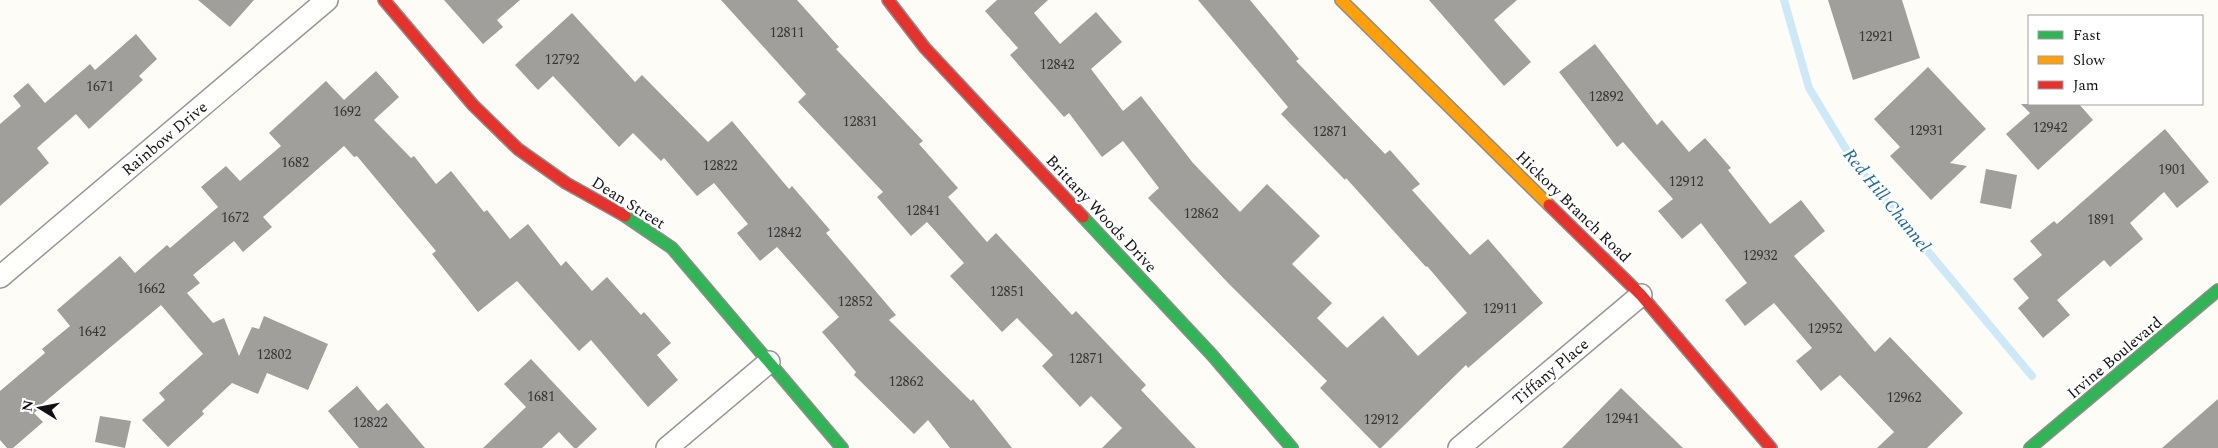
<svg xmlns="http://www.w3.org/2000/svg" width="2218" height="448" viewBox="0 0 2218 448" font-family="Spectral,serif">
<rect width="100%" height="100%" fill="#fdfcf7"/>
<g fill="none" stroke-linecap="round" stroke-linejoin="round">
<path stroke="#cde8f7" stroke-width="8" d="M1784,0l25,88 46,76 177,212"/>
</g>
<g fill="#a19f9c">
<path d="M198,0h56l-24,27z"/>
<path d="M444,0h76l-23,20 6,7 -20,17z"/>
<path d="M721,0h76l42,47 -3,2 87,92 -4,3 39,44 -10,9 39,45 9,-9 76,82 4,-4 70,74 -5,5 55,58h-94l20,-20 -31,-32 -11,11 -38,-41 11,-11 -36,-37 -15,14 -52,-56 14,-13 -37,-41 -16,14 -34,-39 6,-5 -85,-90 8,-8z"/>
<path d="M997,0h51l-14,13 26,31 36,-32 26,30 -31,27 32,42 18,-15 52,67 47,49 27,-28 53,52 -28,28 40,39 -15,15 30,30 36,-32 35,40 49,-43 -40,-47 -1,1 -80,-89 -1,2 -64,-66 7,-7 -90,-107h52l49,59 -3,2 89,93 5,-4 30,34 -8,6 58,65 18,-16 55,64 -75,65 -2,-3 -85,83h-2l-59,-60 7,-7 -98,-97 -81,-86 11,-10 -36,-47 -21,16 -33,-44 -5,4 -54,-62 8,-7 -33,-37z"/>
<path d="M1429,0h88l-23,20 37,42 -27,24z"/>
<path d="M1828,0h74l18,58 -67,22z"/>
<path d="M572,13l63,69 7,-7 66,67 24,-21 57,68 3,-3 38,44 -4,3 70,82 -7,5 82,81 2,-2 39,49h-62l-22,-28 -14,14 -60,-59 2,-3 -34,-40 17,-15 -62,-70 -17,14 -23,-28 11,-9 -34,-41 -17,13 -33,-38 -3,3 -28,-28 -14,14 -66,-71 -15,14 -23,-25z"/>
<path d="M136,34l21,25 -18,17 4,4 -54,49 -13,-15 -39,34 12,15 -49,43v-82l21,-18 -8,-10 15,-13 17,20 45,-39 5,6z"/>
<path d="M1595,44l62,81 5,-5 27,32 16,-14 26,30 -3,2 42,54 31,-24 24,31 -31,25 81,96 15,-15 73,76 -36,35h-50l17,-16 -54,-57 -19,16 -25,-30 16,-13 -38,-45 -29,23 -20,-26 22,-17 -46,-60 -19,16 -24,-28 15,-12 -50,-57 -6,5 -58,-75z"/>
<path d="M1928,67l58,62 -36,34 17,3 -36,34 -41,-44 10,-9 -26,-28z"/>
<path d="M376,71l23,26 -25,23 37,38 3,-2 22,28 15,-13 33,41 3,-2 23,29 18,-15 33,42 5,-5 26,30 15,-14 34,38 3,-3 27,31 -14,12 21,25 -30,27 -57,-67 -12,11 -62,-70 -39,31 -46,-58 4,-3 -79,-95 -3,1 -10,-11 -81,71 9,10 -29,25 -9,-11 -41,34 7,8 -13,10 26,30 11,-5 15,38 13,-29 7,2 5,-13 64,28 -20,46 -41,-17 -9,21 -26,-11 -30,28 2,3 -36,33 -26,-27 23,-20 -6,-7 44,-39 -42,-49 -120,100h2l-9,8 9,9 -30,26h-6l-7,-8v-49l45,-38 -3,-4 28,-23 -13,-16 63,-54 15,17 32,-28 3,3 48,-41 -17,-20 25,-21 14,15 41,-35 -12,-13 57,-52 18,19z"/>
<path d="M2021,104h58l14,16 -55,50 -32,-36 24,-21z"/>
<path d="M2165,129l44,53 -32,26 -13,-16 -34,31 13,16 -33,28 -6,-7 -47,40 13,15 -27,23 -25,-30 11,-10 -16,-19 29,-24 -12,-14 24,-20 3,3z"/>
<path d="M1986,169l31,6 -6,34 -31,-6z"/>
<path d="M531,359l66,70 -20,19h-3l-15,-16 -17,16h-59l43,-41 -22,-23z"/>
<path d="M357,386l21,25 9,-8 38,45h-66l-31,-37z"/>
<path d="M1621,388l62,60h-121z"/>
<path d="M2218,399v49h-56z"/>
<path d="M100,416l31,5 -6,27 -30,-6z"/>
</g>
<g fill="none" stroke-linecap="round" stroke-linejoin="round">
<g stroke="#979795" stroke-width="24">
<g id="street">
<path d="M0,277l327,-277"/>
<path d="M667,448l102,-86"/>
<path d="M1459,448l182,-153"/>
</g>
</g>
<g stroke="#8e8d8b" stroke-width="14">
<g id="fast">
<path d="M625,216l47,32 170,200"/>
<path d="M1083,217l129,138 80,93"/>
<path d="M2030,448l188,-158"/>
</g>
</g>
<g stroke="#8e8d8b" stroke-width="14">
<path id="slow" d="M1341,0l208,205"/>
</g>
<g stroke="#8e8d8b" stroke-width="14">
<g id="jam">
<path d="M384,0l89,105 45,44 48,34 59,33"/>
<path d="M888,0l37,48 158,169"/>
<path d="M1549,205l92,90 130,153"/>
</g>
</g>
<use href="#street" stroke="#fffffe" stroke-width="21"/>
<use href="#fast" stroke="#30b455" stroke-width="11"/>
<use href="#slow" stroke="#ff9f0a" stroke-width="11"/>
<use href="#jam" stroke="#e5322d" stroke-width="11"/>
</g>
<g text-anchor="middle" stroke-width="5" stroke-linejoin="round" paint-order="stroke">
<g font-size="14" fill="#353434">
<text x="787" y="37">12811</text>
<text x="1876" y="41">12921</text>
<text x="562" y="64">12792</text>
<text x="1057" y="69">12842</text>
<text x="100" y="91">1671</text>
<text x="1606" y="101">12892</text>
<text x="347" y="116">1692</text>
<text x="860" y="126">12831</text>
<text x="2050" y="132">12942</text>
<text x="1926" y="135">12931</text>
<text x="1330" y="136">12871</text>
<text x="295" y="167">1682</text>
<text x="720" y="170">12822</text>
<text x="2172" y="174">1901</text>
<text x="1686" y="186">12912</text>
<text x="923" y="215">12841</text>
<text x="1201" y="218">12862</text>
<text x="235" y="222">1672</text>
<text x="2101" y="224">1891</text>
<text x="784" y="237">12842</text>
<text x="1760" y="260">12932</text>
<text x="151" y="293">1662</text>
<text x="1007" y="296">12851</text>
<text x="855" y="306">12852</text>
<text x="1500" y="313">12911</text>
<text x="1825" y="333">12952</text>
<text x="92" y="336">1642</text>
<text x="274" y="359">12802</text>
<text x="1086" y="363">12871</text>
<text x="906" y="386">12862</text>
<text x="541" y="401">1681</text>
<text x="1904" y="402">12962</text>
<text x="1622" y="423">12941</text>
<text x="1381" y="424">12912</text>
<text x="370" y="427">12822</text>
</g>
<g font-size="16" fill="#111" stroke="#fff">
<text transform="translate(164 138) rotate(-40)" y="6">Rainbow Drive</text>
<text transform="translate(629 202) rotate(32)" y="6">Dean Street</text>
<text transform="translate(1574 206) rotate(44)" y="6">Hickory Branch Road</text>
<text transform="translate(1102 213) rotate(47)" y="6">Brittany Woods Drive</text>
<text transform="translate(2114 357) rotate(-40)" y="6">Irvine Boulevard</text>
<text transform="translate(1550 371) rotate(-40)" y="6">Tiffany Place</text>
</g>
<g font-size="18" font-style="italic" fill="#1768a6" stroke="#fff">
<text transform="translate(1887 200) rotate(51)" y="6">Red Hill Channel</text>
</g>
</g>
<rect x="2028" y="15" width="175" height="90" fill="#ffffff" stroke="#a0a0a0"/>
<rect x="2038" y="31" width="25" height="8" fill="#30b455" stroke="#a0a0a0"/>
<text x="2073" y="40" font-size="15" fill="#111111">Fast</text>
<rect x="2038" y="56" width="25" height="8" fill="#ff9f0a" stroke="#a0a0a0"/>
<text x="2073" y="65" font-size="15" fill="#111111">Slow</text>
<rect x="2038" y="81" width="25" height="8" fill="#e5322d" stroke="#a0a0a0"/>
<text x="2073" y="90" font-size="15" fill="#111111">Jam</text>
<g transform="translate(40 408) rotate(280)" stroke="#ffffff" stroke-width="4" paint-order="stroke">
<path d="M0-4L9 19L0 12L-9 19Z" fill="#111111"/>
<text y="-8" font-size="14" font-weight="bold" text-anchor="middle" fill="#111111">N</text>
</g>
</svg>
